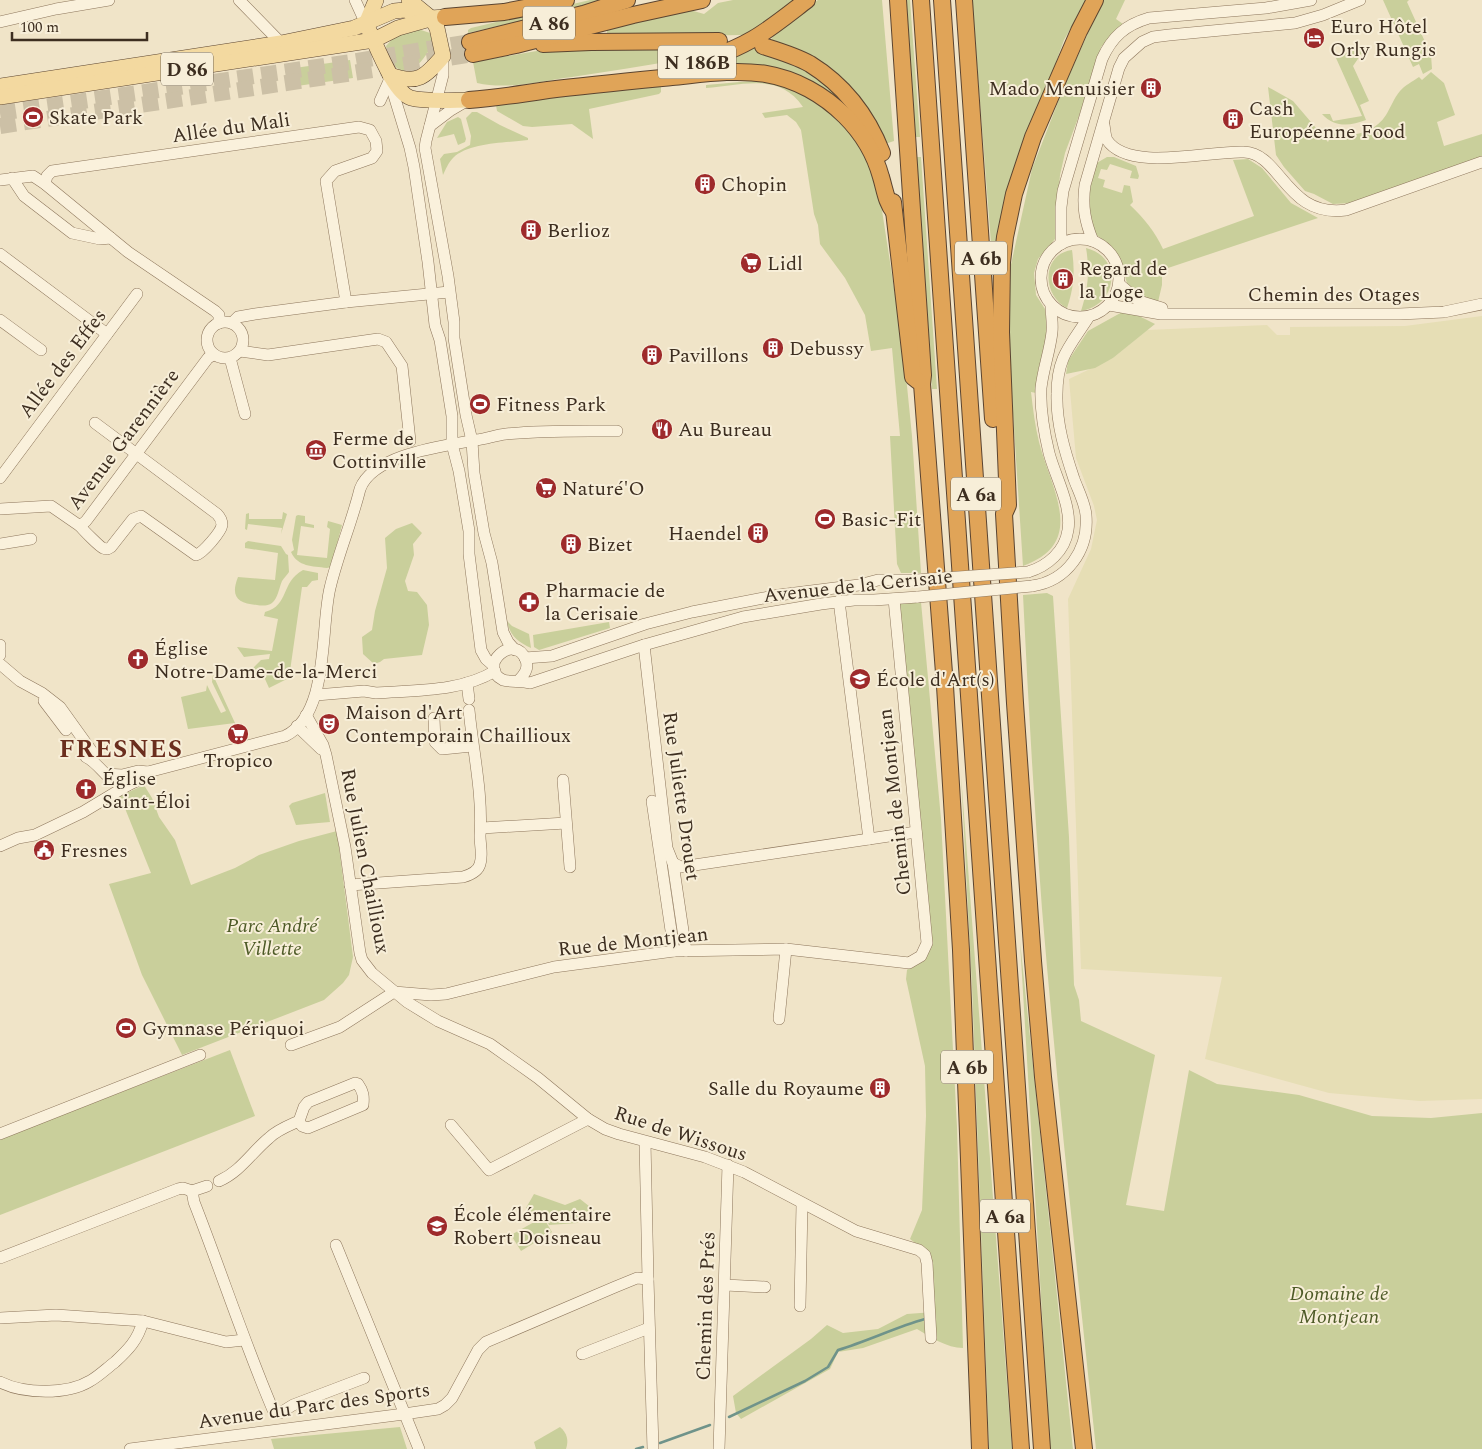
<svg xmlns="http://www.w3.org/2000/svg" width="1482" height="1449" viewBox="0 0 1482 1449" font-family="Spectral,serif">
<rect width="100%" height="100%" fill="#f0e4c8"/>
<path fill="#e6deb5" d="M1482,316v783l-62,2 -91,-8 -124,-34 17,-82 -141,-8 -13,-370 23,-50 6,-29 -3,-14 -18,-48 -7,-79 44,-21 34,-28 120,-5 10,10h13v-8l115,-1z"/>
<g fill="#c9cf9b">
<path d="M590,0h10l-32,10 -100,23v-3l3,-2z"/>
<path d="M733,0h63l-43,31 -10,4 -136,2v-8l83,-19 14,4 14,-11z"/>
<path d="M818,0h64l12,141 -9,3 -9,-20 -106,-83 4,-6z"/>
<path d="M906,0h4l10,137h-5z"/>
<path d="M972,0h115l-23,40 -13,36 -54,181 -5,-1z"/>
<path d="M1103,0h22l-9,19 7,5 -22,23 -12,42 -24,64 -5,22 -5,64 -17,20 -4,14 2,22 9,14 3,25 -10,37 -2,22 -5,-1c2,17 4,34 8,50 12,47 49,101 -16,124l-12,-183 -3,-93 2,-21 22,-100 33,-85z"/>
<path d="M1383,0h26l-2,2 24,53 1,14 -9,5 -4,-10 -6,3z"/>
<path d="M418,29l12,4c1,4 2,8 1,12 -1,5 -5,10 -8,14 -18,22 -32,11 -37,-13l10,-11z"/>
<path d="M680,46v8h4l-2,5c-37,7 -73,12 -110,18 -31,4 -64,13 -95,6l-4,-21 75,-13z"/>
<path d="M754,46l44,17 50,41 -5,3 -18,-14 -104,-25 1,-6z"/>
<path d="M1359,46l3,7 -9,13 16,35 -9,4 6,15c-16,6 -31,8 -44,-6h8l3,7 29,-5 -26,-58z"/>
<path d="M350,60l3,18 -63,9 -2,-18z"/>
<path d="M1431,72l13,11 11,32 -18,7 7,24 38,-12v23l-131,46 -18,1 -19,-10 -9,-3 -21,-24 -8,-12 -8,-68 25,14 35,41 4,-9c19,5 43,0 54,-18 5,-8 8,-17 14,-24 5,-6 12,-9 19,-14l3,3z"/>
<path d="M763,80l23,5 38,21 20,16 22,34 13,35 24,155 9,90 9,137h-20l-4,-9 -7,-128h10l-8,-88 -21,3 -6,-36 -20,-37 -25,-34 -2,-19 -4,-11 -13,-84 -5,-8 -9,-7 -22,3 -3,-5 41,-6c-23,-35 -61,-22 -97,-19v-3z"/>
<path d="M661,83v9l-2,2 -70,15 4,30 -21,-15 -40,3 -9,-1 -26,-15 -1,-6z"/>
<path d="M472,112h5l23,13 28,13v2c-21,3 -59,2 -75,18 -5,5 -7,11 -10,17l-3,-16 4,-5 13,-2 13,-7 1,-9 -5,-18z"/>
<path d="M458,117l3,2 5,20 -1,3 -7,3 -4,-11 -17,4 10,-16z"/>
<path d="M916,157h5l16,232h-5z"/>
<path d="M1107,157h7l22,9 3,10 -1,3 -8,-1 2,-7 -22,-7 -3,6 -6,-1 -3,9 7,2 -2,7 19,6 2,-8 6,1 3,16 -3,3c14,13 25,27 33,44l91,-33 -21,-56 15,-1 14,9 29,35 27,15 -156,52v15l-4,17c-11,-4 -28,-8 -32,-22 -2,-10 -3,-17 -9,-26 -5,-9 -15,-15 -24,-21l-7,-30 9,-39z"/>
<path d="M1086,248c37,9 32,57 -5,63 7,-22 9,-40 5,-63z"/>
<path d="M1072,250c3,21 2,38 -5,58 -25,-12 -26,-54 5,-58z"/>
<path d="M1124,311l9,2 22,11 -42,34 -18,10 -29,6 2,-13 20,-30z"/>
<path d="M283,512l4,2 -6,20 1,-6 -34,-4 -1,6 -2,-1 1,-15 3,-1v6h33z"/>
<path d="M298,515l7,1v7l9,2v3l-13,-2 -4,29 30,3 3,-29 -3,-2 1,-6 14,4 -11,42 -4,1c-15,-2 -29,-1 -36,-16l3,-2 -2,-10 4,-24z"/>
<path d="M412,523l10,10 -9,11 1,11 -9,26 3,10 9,1 10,13 2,20 -7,30 -38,4 -4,3 -6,2 -11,-10 -1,-17 10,-7 3,-19 12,-43 -2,-30 11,-9z"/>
<path d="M248,541l33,5 5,8 2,1 1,17c-2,3 -5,6 -7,9 -3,7 -4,17 -10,22 -4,3 -10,3 -15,2 -19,-1 -27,-8 -19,-28l37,3 3,-27 -33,-5v-5z"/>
<path d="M303,570l15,3v7l-6,1 -5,6h-5l-13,91 -20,10 -8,-18 -2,-1 -6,3v-4l8,-8 8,-1 1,-5 -26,3 -7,-10 35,4 6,-32 -14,-3 1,-4c25,-7 15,-29 38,-42z"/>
<path d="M1047,593l6,3 16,241 5,148 5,15 2,21 74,34 -29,150 38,6 25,-141 28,14 82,11 73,21 59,2 51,-5v336h-386c-19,-180 -39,-360 -54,-540 -8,-105 -14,-210 -19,-314z"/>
<path d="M921,602l20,217 16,308 6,221c-16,0 -33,-11 -46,-19l-54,19 -25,4 -8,17 -89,50 -5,-6 -3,-17 78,-57 16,-14 16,8 35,-4 29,-15 27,-2 -6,-59 -18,-14 12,-29 4,-94 -1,-50 -19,-87 1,-9 20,-24 -29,-342z"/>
<path d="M507,621l5,5 17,8 2,14c-13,-6 -21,-12 -24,-27z"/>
<path d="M609,622l1,6 -71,22 -5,-3 -1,-12z"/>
<path d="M213,675l22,48 -47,6 -7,-32 25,-6 1,-6 14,28 5,-2 -14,-29z"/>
<path d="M961,775l51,674h-23l-17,-462z"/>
<path d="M144,785l8,13 7,19 16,23 16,45 44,-17 24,-13 40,-14 38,-10 16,126 -4,18 -6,8 -19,17 -142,55 -40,-80 -33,-91 42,-11 -31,-77z"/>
<path d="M325,793l5,29 -34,3 -7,-19 3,-3z"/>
<path d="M1020,941l53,508h-23z"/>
<path d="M230,1050l25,66 -255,99v-76z"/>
<path d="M534,1194l31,11 15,-6 14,11 -17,13 -28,2 -5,-11 -9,4 -9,-10z"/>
<path d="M543,1217l9,15 -31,19 -10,-16z"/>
<path d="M400,1427l7,22h-133l-3,-10z"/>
<path d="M560,1427c7,6 9,13 6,22h-30l-2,-7z"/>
</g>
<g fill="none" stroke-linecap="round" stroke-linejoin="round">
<g stroke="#6f938a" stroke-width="2.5">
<path d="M729,1417l76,-36 23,-14 10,-17c30,-9 58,-23 87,-31"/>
<path d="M660,1443l50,-18"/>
<path d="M636,1449l7,-2"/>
</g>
<g stroke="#ccc0a6" stroke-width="16" stroke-dasharray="16 8" stroke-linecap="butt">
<path d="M0,113l351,-51 119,-20"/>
<path d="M0,126l353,-53 120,-19"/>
</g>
<g stroke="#8d765c" stroke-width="12">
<g id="minor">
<path d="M239,0l42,43"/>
<path d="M355,0l11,24"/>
<path d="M0,22l56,-13 53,-9"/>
<path d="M443,56v19l-17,66 -1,7 23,128 6,46v16l12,77 6,26 2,32 10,60 8,30 11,69 5,10 7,8"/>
<path d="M389,79l21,69 4,19 14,95 7,63 5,15 12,76v28l7,27 10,60v23l12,96 5,9 8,7"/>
<path d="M380,101l9,-20"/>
<path d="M1104,125c1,5 1,11 3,15 22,33 104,10 137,12 37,1 42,66 102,58l136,-48"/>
<path d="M430,126l21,-16 17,-10"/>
<path d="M12,178l12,18 48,37 28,6 11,-1"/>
<path d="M0,180l33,-4 12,8 83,68 87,59 4,4v8"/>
<path d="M45,184l2,-8 5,-5 307,-44 11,3 6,11 1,10 -5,7 -37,13 -9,10 20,121"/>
<circle cx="1080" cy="278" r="39"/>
<path d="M1093,241c-8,-19 -11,-35 -8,-56l34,-117 5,-10 18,-16 11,-5 16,-2 126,-12 28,-8 37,-15"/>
<path d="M1061,244v-37l2,-16 39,-132c10,-22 23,-34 47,-41l117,-10 45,-8"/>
<path d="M0,254l107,80"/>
<path d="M1119,284l20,17 23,7"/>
<path d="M1109,305l52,9h238l45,-2 38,-8"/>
<path d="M0,320l41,30"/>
<circle cx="225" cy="340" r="18"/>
<path d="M232,323l6,-6 17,-3 91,-12 103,-10"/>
<path d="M240,351l28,4 110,-16 8,3 16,24 8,75"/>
<path d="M230,358l15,56"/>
<path d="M0,478l137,-184"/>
<path d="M0,509l51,-3 29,20 6,-5 122,-163 5,-3"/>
<path d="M80,526c3,4 20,21 23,22 4,2 5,1 8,-1l22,-28 8,-3 55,39c7,-2 25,-23 26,-30 0,-5 -2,-8 -5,-11l-122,-91"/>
<path d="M0,544l31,-5"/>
<path d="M1028,572c20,-6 37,-21 40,-42 4,-24 -13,-54 -19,-77 -5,-21 -9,-44 -8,-65 2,-19 9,-37 11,-56 1,-9 -1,-18 -1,-27"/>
<path d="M1032,586c35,-5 57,-36 54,-71 -1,-12 -8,-25 -12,-36 -9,-27 -18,-56 -17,-85 0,-37 13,-48 31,-76"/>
<path d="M839,601l30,238"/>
<path d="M0,645v10"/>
<path d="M644,645l23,203 6,15 13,88"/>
<path d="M525,658l27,-2 93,-32 47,-12 87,-17 80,-10 19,-5h38"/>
<path d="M0,664l20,17 22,12 18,14 33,46v6"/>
<path d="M518,681c6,-6 11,-12 8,-21 -12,-29 -50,7 -23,20 6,2 20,1 27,3l114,-38 99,-28 78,-13 33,-4h20l44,-3"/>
<path d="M467,683l2,16"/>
<path d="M316,695l48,-4 12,2c39,-3 85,-1 119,-22"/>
<path d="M44,701l22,29"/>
<path d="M306,715l17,30 3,10 19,92 15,106 2,7 10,13 35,29 31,19 52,23 48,34 50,41 17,10 14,5 86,23 39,15 112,59 63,19 6,5 2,8 4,75"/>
<path d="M434,718l1,24 7,7 30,-3"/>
<path d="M297,726l24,23"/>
<path d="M86,757c16,8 22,28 42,28"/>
<path d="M106,774l16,1 16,-4 10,1"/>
<path d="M563,780l7,87"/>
<path d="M652,801l22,150"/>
<path d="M482,828l84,-5"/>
<path d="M0,846l18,-8 17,-3 48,-23 45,-27 13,-6 7,-7 137,-36c45,-22 35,-107 45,-148 8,-34 22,-66 30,-99 13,-35 84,-43 116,-49 10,-1 20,-5 30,-6 37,-4 75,-3 111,-3"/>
<path d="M673,863l8,4 235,-35"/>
<path d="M350,885l113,-8c7,-2 15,-5 17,-13 3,-9 0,-19 0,-28 3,-42 -7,-84 -11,-126"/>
<path d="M394,992l37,3 15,-1 108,-27 120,-16 112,-2 123,14 12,-7 6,-13 -33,-344"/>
<path d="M779,1019l7,-70"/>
<path d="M291,1045l49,-18 54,-35"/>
<path d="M451,1125l38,45 99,-51"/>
<path d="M0,1134l200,-79"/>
<path d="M219,1181c21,-9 33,-29 50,-43 8,-8 19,-12 30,-17l5,-14 4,-5 47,-19 3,1c5,7 6,12 5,21l-55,23 -6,-2 -3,-5"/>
<path d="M207,1186l-15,5 2,11c27,69 50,140 79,208l7,3 13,-8 71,-27"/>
<path d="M336,1245l83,204"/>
<path d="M0,1258l178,-69 5,-1 9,3"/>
<path d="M648,1279l5,170"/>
<path d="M725,1285l40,2"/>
<path d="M800,1306l2,-102"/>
<path d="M0,1318l56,-3 87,6 83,21 18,-2"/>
<path d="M582,1354l67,-26"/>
<path d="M0,1382c24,12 67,13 90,-1 9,-5 17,-13 25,-19 13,-12 23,-22 28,-41"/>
<path d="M130,1449l274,-35 34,-5 7,-4 7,-7 26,-48 8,-8 129,-55 22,-9 11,1 -3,-137"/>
<path d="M719,1449l9,-284"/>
</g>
</g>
<g stroke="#5b4430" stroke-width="16">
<g id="major">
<path d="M376,0l-10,24c9,17 27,69 45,74 15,4 42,2 58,2"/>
<path d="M390,75c28,10 35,2 53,-19l-6,-28 -6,-10 -22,-18"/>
<path d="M0,86l281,-43 73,-15 40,-17 11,-1 26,8 14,-1"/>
<path d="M0,97l374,-57 24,-12 32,-9"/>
</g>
</g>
<g stroke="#5b4430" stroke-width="18">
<g id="highway">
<path d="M898,0l25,375 -1,9 23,302 16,264 19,499"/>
<path d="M921,0l100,1449"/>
<path d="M942,0l100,1449"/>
<path d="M964,0l29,419"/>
<path d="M445,17l59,-5 62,-12"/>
<path d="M470,42l113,-28 44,-14"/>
<path d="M543,44l48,-2 128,-1"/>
<path d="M763,46c16,5 33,10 47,18 34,21 58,53 72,89"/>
<path d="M473,54l43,-9 117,-30 69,-15"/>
<path d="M668,69c30,-6 59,-15 85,-30 19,-11 37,-26 54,-39"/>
<path d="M469,100c26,-2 53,-6 79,-10 41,-5 83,-9 124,-13 31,-3 63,-8 94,-3 30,5 58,21 79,42 17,17 30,39 36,61 4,13 5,25 13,35"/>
<path d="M893,202l20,175 5,4"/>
<path d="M1084,1449l-41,-372 -10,-116 -18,-258 -11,-189 4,-9 -7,-173 1,-70 3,-25 9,-43 19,-57 46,-106 16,-31"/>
</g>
</g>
<use href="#minor" stroke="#faf1dc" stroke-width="11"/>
<use href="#major" stroke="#f3d9a0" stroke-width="15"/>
<use href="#highway" stroke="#e0a458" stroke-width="16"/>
<g stroke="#8d765c" stroke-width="12" stroke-linecap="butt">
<g id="minor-bridge">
<path d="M916,580l112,-8"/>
<path d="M918,597l114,-11"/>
</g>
</g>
<use href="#minor-bridge" stroke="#faf1dc" stroke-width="11"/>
</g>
<defs>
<g id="hotel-disc" transform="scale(1.125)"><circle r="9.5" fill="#9e2a2b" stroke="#f7eed8"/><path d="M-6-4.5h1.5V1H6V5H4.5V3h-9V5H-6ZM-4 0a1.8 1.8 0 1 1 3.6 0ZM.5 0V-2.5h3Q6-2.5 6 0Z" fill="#fff"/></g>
<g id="building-disc" transform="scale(1.125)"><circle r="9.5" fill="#9e2a2b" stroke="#f7eed8"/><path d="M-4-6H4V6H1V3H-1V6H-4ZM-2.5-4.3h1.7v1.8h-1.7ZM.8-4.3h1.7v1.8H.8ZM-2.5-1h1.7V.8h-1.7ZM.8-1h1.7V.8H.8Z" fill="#fff"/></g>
<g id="stadium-disc" transform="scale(1.125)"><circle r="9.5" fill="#9e2a2b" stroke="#f7eed8"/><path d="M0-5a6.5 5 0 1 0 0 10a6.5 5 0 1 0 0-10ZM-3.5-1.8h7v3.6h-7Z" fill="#fff"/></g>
<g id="supermarket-disc" transform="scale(1.125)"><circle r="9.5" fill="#9e2a2b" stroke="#f7eed8"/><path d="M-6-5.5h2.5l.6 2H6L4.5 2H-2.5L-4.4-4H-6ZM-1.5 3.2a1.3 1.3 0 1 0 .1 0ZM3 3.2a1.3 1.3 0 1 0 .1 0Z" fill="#fff"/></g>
<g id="restaurant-disc" transform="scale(1.125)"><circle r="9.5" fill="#9e2a2b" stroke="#f7eed8"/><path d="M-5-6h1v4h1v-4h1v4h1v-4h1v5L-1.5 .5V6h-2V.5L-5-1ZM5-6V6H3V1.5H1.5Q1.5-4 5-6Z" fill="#fff"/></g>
<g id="museum-disc" transform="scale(1.125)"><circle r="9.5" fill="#9e2a2b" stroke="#f7eed8"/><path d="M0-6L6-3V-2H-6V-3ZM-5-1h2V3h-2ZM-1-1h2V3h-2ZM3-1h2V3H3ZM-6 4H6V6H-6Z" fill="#fff"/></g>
<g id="pharmacy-disc" transform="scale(1.125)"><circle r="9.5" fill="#9e2a2b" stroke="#f7eed8"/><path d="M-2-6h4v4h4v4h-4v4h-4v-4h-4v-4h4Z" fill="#fff"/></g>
<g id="church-disc" transform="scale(1.125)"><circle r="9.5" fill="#9e2a2b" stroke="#f7eed8"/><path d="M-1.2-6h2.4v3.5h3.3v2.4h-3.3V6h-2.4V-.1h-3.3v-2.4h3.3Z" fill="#fff"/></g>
<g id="university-disc" transform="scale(1.125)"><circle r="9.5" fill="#9e2a2b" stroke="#f7eed8"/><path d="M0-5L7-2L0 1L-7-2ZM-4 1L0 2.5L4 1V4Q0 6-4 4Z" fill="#fff"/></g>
<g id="theatre-disc" transform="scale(1.125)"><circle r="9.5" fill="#9e2a2b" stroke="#f7eed8"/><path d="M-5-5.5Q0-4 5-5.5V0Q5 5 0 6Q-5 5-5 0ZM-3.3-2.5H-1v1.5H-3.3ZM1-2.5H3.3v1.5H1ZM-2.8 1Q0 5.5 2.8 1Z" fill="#fff"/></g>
<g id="civic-disc" transform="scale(1.125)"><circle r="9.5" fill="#9e2a2b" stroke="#f7eed8"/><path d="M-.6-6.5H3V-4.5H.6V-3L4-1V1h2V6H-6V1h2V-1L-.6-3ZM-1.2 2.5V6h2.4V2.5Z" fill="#fff"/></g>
<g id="school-disc" transform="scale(1.125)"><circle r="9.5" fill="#9e2a2b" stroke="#f7eed8"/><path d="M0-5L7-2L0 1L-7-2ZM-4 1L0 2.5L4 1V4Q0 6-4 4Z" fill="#fff"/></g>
</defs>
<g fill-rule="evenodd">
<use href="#hotel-disc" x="1314" y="38"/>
<use href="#building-disc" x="1151" y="88"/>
<use href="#stadium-disc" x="33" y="117"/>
<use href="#building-disc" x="1233" y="119"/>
<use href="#building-disc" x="705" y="184"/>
<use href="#building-disc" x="531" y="230"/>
<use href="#supermarket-disc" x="751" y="263"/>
<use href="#building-disc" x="1063" y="279"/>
<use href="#building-disc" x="773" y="348"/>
<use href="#building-disc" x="652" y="355"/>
<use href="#stadium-disc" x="480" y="404"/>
<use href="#restaurant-disc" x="662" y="429"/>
<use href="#museum-disc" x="316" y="450"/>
<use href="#supermarket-disc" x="546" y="488"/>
<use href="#stadium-disc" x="825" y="519"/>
<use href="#building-disc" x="758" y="533"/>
<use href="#building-disc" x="571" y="544"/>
<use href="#pharmacy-disc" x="529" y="602"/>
<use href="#church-disc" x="138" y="659"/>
<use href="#university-disc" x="860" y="679"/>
<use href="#theatre-disc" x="329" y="724"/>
<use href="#supermarket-disc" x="238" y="734"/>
<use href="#church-disc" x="86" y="789"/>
<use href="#civic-disc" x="44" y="850"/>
<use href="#stadium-disc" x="126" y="1028"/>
<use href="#building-disc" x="880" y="1088"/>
<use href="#school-disc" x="437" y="1226"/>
</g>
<g text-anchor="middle" stroke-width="4" stroke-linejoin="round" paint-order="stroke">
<g fill="#f7eed8" stroke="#756857" stroke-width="1">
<rect x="523" y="6.5" width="52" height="33" rx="4"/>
<rect x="658" y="45.5" width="78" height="33" rx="4"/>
<rect x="161" y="52.5" width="52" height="33" rx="4"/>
<rect x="955" y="241.5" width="52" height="33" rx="4"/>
<rect x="951" y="477.5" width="50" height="33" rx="4"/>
<rect x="941" y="1050.5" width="52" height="33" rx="4"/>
<rect x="980" y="1199.5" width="50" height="33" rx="4"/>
</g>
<g font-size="19" font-weight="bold" fill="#3d2e20">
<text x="549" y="30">A 86</text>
<text x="697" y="69">N 186B</text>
<text x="187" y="76">D 86</text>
<text x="981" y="265">A 6b</text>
<text x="976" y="501">A 6a</text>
<text x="967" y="1074">A 6b</text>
<text x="1005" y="1223">A 6a</text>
</g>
<g font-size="20" fill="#3d2e20" stroke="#f7eed8" text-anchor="start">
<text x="1330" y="33">Euro Hôtel<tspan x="1330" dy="23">Orly Rungis</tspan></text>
<text x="1135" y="95" text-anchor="end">Mado Menuisier</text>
<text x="1249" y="115">Cash<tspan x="1249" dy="23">Européenne Food</tspan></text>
<text x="49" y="124">Skate Park</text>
<text x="721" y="191">Chopin</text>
<text x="547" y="237">Berlioz</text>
<text x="767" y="270">Lidl</text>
<text x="1079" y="275">Regard de<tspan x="1079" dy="23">la Loge</tspan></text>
<text x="789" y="355">Debussy</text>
<text x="668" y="362">Pavillons</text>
<text x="496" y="411">Fitness Park</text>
<text x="678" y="436">Au Bureau</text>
<text x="332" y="445">Ferme de<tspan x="332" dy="23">Cottinville</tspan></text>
<text x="562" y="495">Naturé'O</text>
<text x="841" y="526">Basic-Fit</text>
<text x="742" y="540" text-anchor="end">Haendel</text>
<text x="587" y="551">Bizet</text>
<text x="545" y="597">Pharmacie de<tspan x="545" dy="23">la Cerisaie</tspan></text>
<text x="154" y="655">Église<tspan x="154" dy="23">Notre-Dame-de-la-Merci</tspan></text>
<text x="876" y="686">École d'Art(s)</text>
<text x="345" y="719">Maison d'Art<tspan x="345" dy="23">Contemporain Chaillioux</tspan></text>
<text x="238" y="767" text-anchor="middle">Tropico</text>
<text x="102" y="785">Église<tspan x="102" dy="23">Saint-Éloi</tspan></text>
<text x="60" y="857">Fresnes</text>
<text x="142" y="1035">Gymnase Périquoi</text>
<text x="864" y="1095" text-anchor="end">Salle du Royaume</text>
<text x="453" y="1221">École élémentaire<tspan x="453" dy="23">Robert Doisneau</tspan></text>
</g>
<g font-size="20" fill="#3d2e20" stroke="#f7eed8">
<text transform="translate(231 127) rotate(-8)" y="7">Allée du Mali</text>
<text x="1334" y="301">Chemin des Otages</text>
<text transform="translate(62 363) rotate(-53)" y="7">Allée des Effes</text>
<text transform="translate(123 439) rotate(-53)" y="7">Avenue Garennière</text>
<text transform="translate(858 585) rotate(-6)" y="7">Avenue de la Cerisaie</text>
<text transform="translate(682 796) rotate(82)" y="7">Rue Juliette Drouet</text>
<text transform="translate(894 802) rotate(-96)" y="7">Chemin de Montjean</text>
<text transform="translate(366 861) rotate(79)" y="7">Rue Julien Chaillioux</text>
<text transform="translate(633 941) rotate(-6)" y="7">Rue de Montjean</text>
<text transform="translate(681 1133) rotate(18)" y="7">Rue de Wissous</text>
<text transform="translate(705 1306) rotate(-88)" y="7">Chemin des Prés</text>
<text transform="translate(314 1405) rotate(-8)" y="7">Avenue du Parc des Sports</text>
</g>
<g font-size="20" font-style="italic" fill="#4d5a26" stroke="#f7eed8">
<text x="272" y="932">Parc André<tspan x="272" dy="23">Villette</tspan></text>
<text x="1339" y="1300">Domaine de<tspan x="1339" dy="23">Montjean</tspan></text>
</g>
<g font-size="25" font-weight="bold" letter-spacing="1" fill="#6b2e1e" stroke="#f7eed8">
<text x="121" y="757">FRESNES</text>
</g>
</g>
<path d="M12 32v8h135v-8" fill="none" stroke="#3d2e20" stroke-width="2.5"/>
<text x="20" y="32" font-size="15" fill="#3d2e20" stroke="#f7eed8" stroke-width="4" paint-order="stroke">100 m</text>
</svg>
